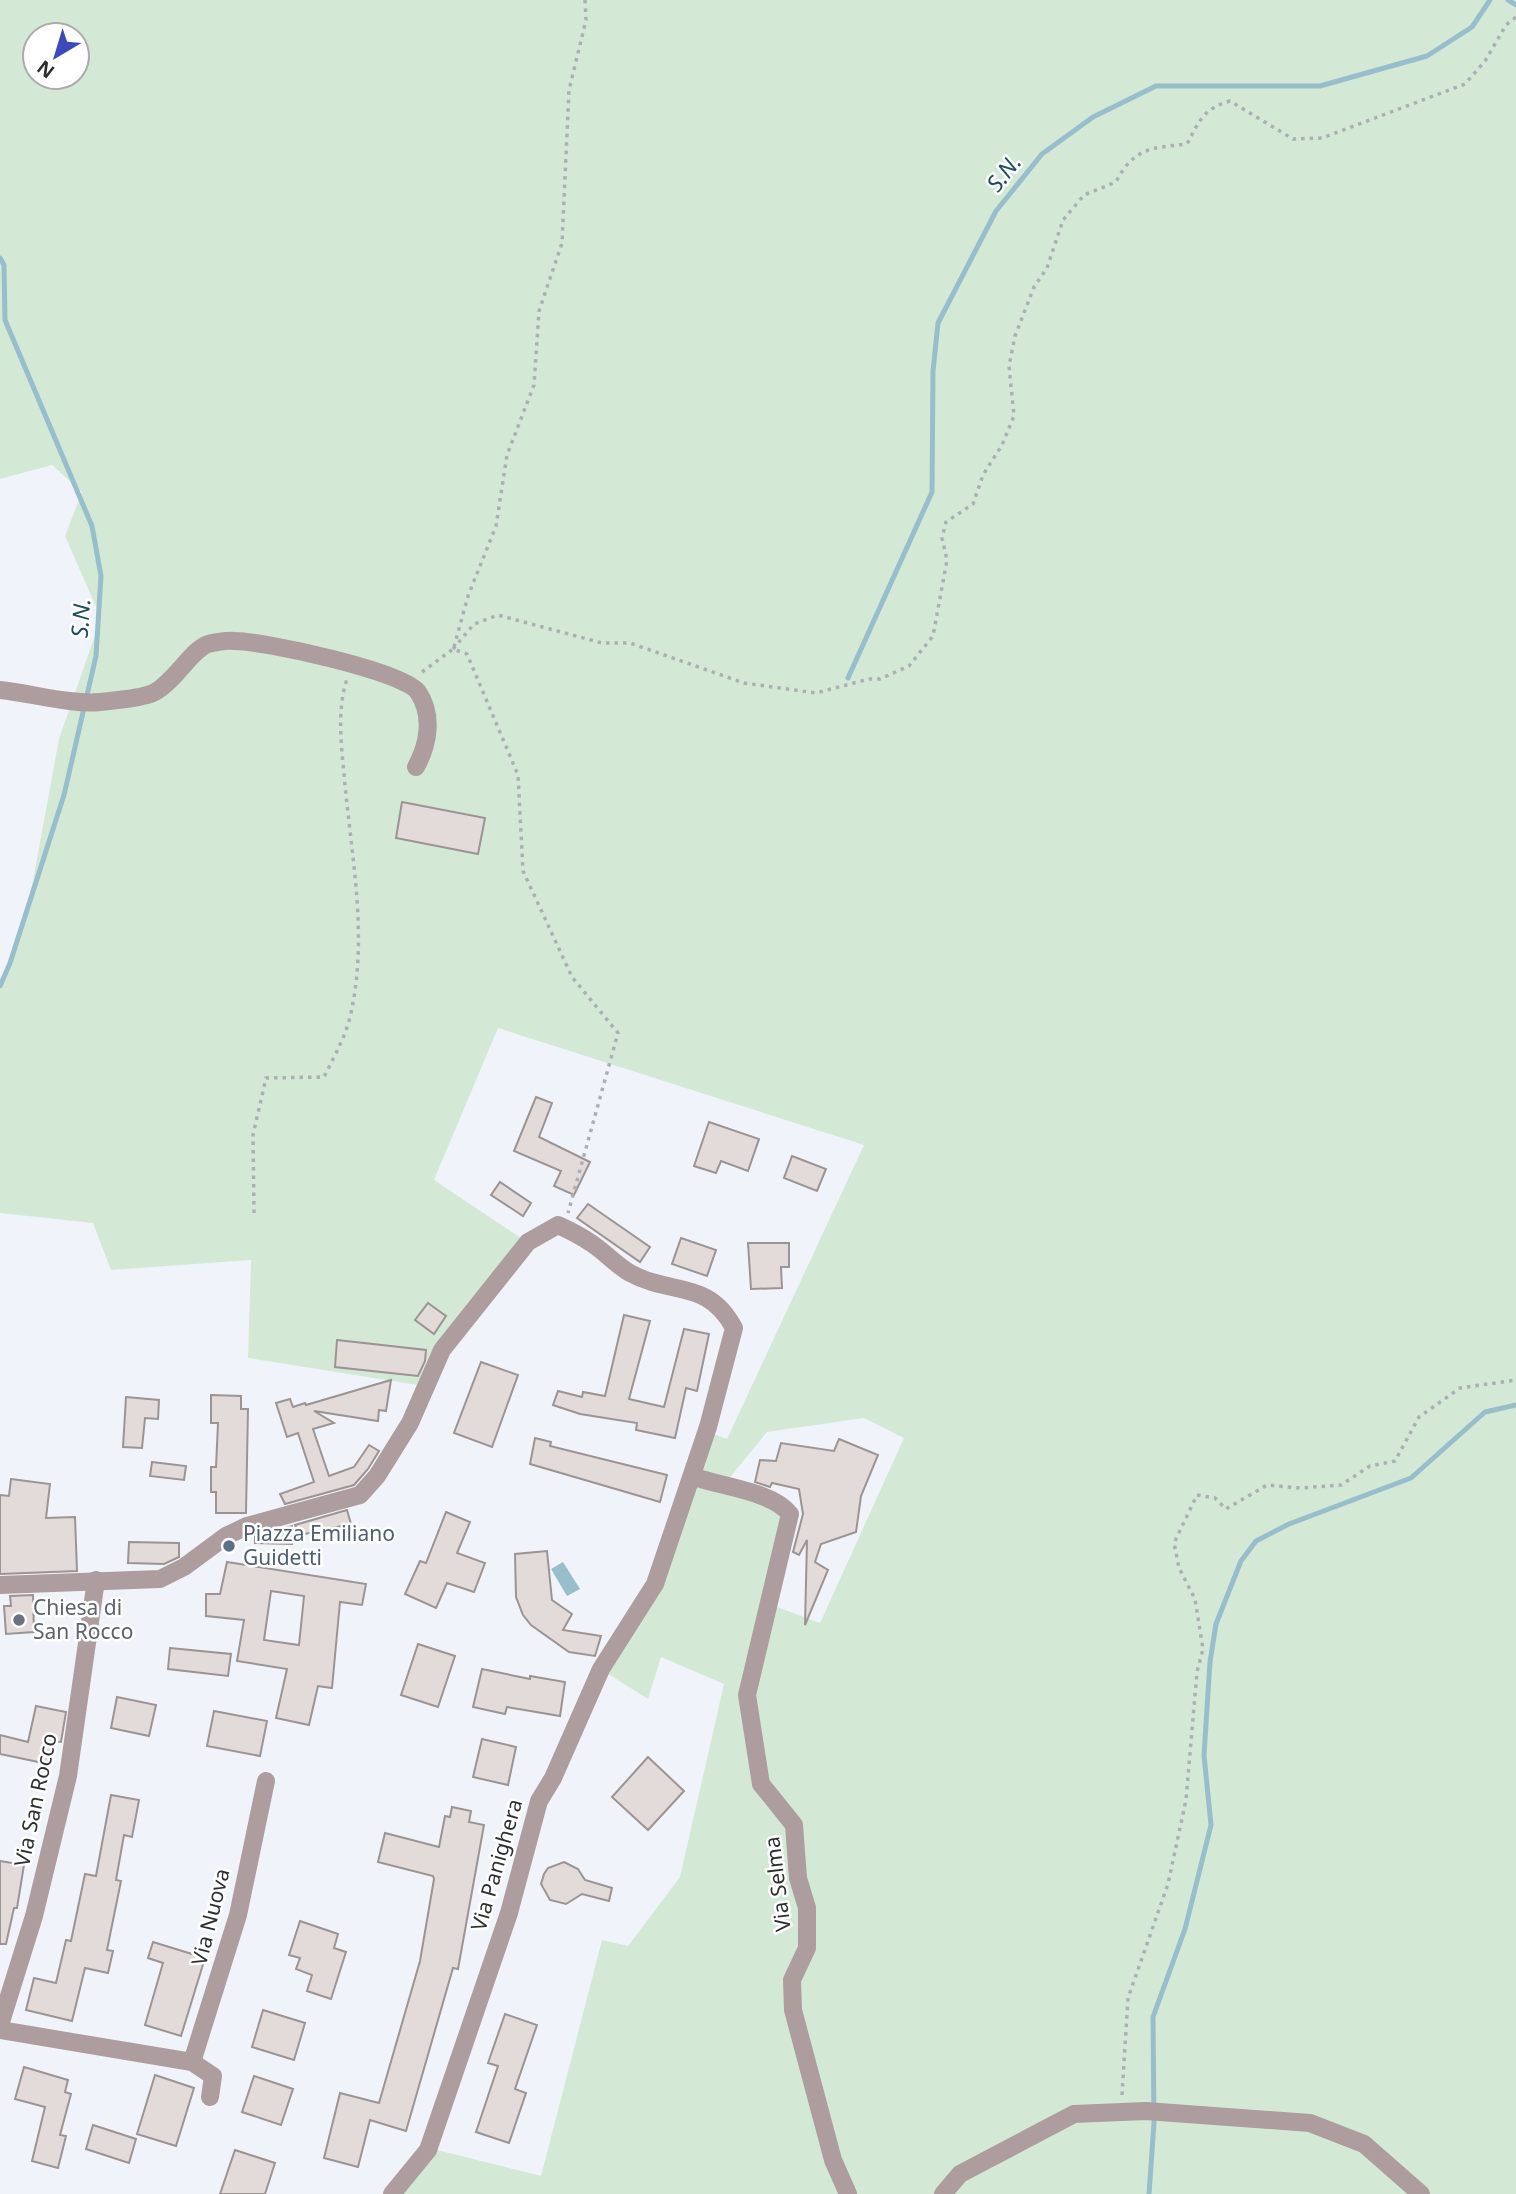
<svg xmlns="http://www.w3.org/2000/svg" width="1516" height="2194" viewBox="0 0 1516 2194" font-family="'Noto Sans',sans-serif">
<rect width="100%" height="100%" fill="#f0f4fa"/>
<path fill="#d3e9d5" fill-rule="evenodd" d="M0,0h1516v2194h-1114l35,-44 104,26 61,-236 26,6 52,-69 44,-193 -63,-27 -13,42 -46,-29 54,-83 52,-155 19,7 137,-294 -366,-117 -64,152 90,60 -106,145 -170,-27 3,-98 -140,10 -18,-47 -93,-10v-223l29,-88 30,-163 42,-121 -36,-82 17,-44 -30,-27 -52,14zM35,35h42v42h-42zM864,1418l40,20 -84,185 -51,-19 21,-90 -68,-27 45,-55z"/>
<path fill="#98becc" d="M563,1562l17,27 -13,7 -16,-27z"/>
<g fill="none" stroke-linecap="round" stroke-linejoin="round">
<g stroke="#98becc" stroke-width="5">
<path d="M1508,0l8,5"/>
<path d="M0,258l4,7 1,55 87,206 9,50 -5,80 -32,139 -54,168 -10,23"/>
<path d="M848,678l84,-186 1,-121 5,-48 58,-112 46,-57 51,-37 63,-31h164l107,-30 45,-29 18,-27"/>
<path d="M1149,2194l5,-71 -1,-106 32,-88 26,-104 -7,-70 6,-93 6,-38 25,-63 15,-20 33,-17 122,-46 74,-66 31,-7"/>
</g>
</g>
<g fill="#e3dbda" stroke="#9c9493" stroke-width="2" fill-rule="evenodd">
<path d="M402,802l83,16 -7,36 -82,-16z"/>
<path d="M536,1097l16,6 -13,34 51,25 -16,33 -20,-9 7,-15 -47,-20z"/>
<path d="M709,1122l50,17 -11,32 -27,-10 -5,12 -22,-7z"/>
<path d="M792,1156l34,13 -9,22 -33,-13z"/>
<path d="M500,1182l31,21 -8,13 -32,-21z"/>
<path d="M588,1204l62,43 -10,15 -63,-44z"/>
<path d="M681,1238l35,12 -9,26 -35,-12z"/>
<path d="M748,1243h41v24h-8l1,21 -31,1z"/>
<path d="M428,1303l18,13 -12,18 -19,-14z"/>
<path d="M624,1315l26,6 -21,78 35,8 20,-78 25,5 -12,57 -11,-3 -11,50 -39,-8 1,-7 -57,-9 -27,-9 5,-14 24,6 1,-5 22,4z"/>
<path d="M337,1340l89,10 -1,11 -7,15 -83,-9z"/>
<path d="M481,1362l37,13 -26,72 -38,-14z"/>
<path d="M391,1380l-5,31 -7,-1 -1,11 -64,-10 20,12 -21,6 16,47 25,-9 15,-22 10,6 -11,18 -14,16 -69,19 -5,-10 34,-12 -16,-49 -11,4 -11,-34 14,-4 3,8 12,-4 1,2z"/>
<path d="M211,1395l30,1v13h7l-2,104h-30v-21h-5v-25h5l2,-44h-7z"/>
<path d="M126,1397l33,3 -1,19 -13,-1 -3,30 -19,-1z"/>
<path d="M535,1438l16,4 -1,4 117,29 -7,27 -130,-38z"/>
<path d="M839,1439l39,16 -17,41 -5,36 -35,12 -6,18 13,8 -23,55 2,-85 -8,15 -6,-3 10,-38 -4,-25 -27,-6 -2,4 -15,-5 5,-22 16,1 5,-18 53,8z"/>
<path d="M152,1462l34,4 -2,14 -34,-4z"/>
<path d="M11,1479l39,5 -4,34 29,-1 2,54 -77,3v-79l9,1z"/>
<path d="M347,1510l4,14 -51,11 -5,-10z"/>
<path d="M446,1512l24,10 -13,31 28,10 -11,29 -27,-9 -11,25 -31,-14 15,-33 6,2z"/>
<path d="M292,1526v18l-37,-1v-7z"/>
<path d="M129,1542l50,1v14l-15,7 -36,-1z"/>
<path d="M547,1551l5,49 20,14 -9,16 38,6 -6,20 -26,-4 -38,-27 -8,-10 -7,-18 -1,-43z"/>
<path d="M227,1562l139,22 -4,21 -22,-3 -8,86 -14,-2 -9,39 -33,-7 11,-49 -50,-8 7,-41 -38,-4v-22h14zM271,1591l33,5 -5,49 -35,-5z"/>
<path d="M33,1595l1,37 -28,2 -2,-28h7l-1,-10z"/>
<path d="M418,1644l37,12 -17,51 -37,-12z"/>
<path d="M170,1648l61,6 -3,22 -60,-7z"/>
<path d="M482,1669l48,10v-3l35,6 -5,34 -53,-9 -2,7 -32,-7z"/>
<path d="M117,1697l39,8 -7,31 -38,-8z"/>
<path d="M36,1706l30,6 -5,30 -8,-1 -5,23 -48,-10v-19l28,7z"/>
<path d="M214,1711l53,10 -7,35 -53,-10z"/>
<path d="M482,1739l34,8 -8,38 -35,-8z"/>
<path d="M648,1757l36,34 -36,39 -36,-33z"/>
<path d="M111,1795l28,5 -7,37 -8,-2 -8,45 5,1 -14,69 6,1 -5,22 -23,-5 -13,53 -46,-11 8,-32 22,5 10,-43 5,1 14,-67 11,2z"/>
<path d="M452,1807l19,4 -2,11 15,3 -26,144 -5,-1 -47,163 -36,-11 -12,47 -34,-9 16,-65 39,10 41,-142 14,-82 -1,-3 -55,-14 7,-29 54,14 6,-31 5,1z"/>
<path d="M0,1861l24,4 -7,43h-3l-8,36h-6z"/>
<path d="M564,1862l14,7 7,11 27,8 -3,13 -27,-7 -16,10 -16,-4 -9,-16 3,-10 4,-6z"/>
<path d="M300,1921l38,13 -4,14 12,4 -15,47 -24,-8 5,-16 -16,-6 4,-11 -11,-3z"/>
<path d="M153,1942l52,16 -24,78 -36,-11 18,-62 -15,-5z"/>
<path d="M263,2010l42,13 -11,37 -42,-13z"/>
<path d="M505,2014l32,11 -22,64 11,4 -17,50 -33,-11 22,-66 -10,-3z"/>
<path d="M24,2067l44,13 -3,12 6,2 -11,41 6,1 -8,32 -26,-7 13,-54 -30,-8z"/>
<path d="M155,2075l39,13 -18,58 -39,-12z"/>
<path d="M254,2076l39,13 -12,36 -39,-13z"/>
<path d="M93,2125l43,14 -7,24 -43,-14z"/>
<path d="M235,2150l40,13 -10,31h-45z"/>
</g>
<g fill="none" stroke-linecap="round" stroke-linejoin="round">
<g stroke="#acafb4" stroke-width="3.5" stroke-dasharray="3.5 5" stroke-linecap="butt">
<path d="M454,647l14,-51 28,-70 11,-71 27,-70 5,-74 23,-68 7,-153 17,-70 -1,-20"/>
<path d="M453,649l21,-25 24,-9 104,28h28l114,40 72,10 53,-14h11l29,-13 24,-30 14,-76 -5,-22 4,-16 27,-18 10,-29 19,-30 12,-29 -5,-50 6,-30 19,-49 13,-19 16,-48 21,-25 32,-13c18,-35 36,-34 71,-38 12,-23 17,-36 43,-43l63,38 29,-1 143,-54 20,-23 21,-36 10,-8"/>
<path d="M422,672l31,-23 14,5 51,121 5,96 49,106 46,56 -50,180"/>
<path d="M254,1213l-1,-78 13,-57 58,-1c11,-22 24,-45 28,-69 15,-73 0,-150 -7,-223 -3,-35 -9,-73 2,-106"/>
<path d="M1122,2095l6,-97 40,-114 18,-84 11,-128 6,-23 -8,-50 -16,-31 -5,-25 23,-48 18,3 11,11 41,-24 33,3 41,-3 29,-19 25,-5 24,-44 41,-29 56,-8"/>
</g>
<g stroke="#ae9d9e" stroke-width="18">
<path d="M0,690c30,3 72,15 100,12 16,-2 39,-3 53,-9 20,-9 39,-44 55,-49 8,-2 19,-4 27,-3 28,0 168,30 183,51 16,24 10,53 -2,75"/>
<path d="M692,1476c29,11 80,15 98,38l-43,181 14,89 33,41 4,53 9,30v40l-15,32 1,30 40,150 15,34"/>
<path d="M0,1585l160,-6 24,-12 42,-31 21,-10 113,-31 17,-19 33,-53 32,-73 86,-108 30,-17c11,5 23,11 33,18 14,9 25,22 39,30 42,23 78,6 104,55l-26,99 -53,157 -54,85 -48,109 -14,23 -30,112 -81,237 -36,44"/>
<path d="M0,2025l34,-109 34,-140 28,-196"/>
<path d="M0,2030l192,32 21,14 -3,21"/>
<path d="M192,2062l46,-147 28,-134"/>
<path d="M943,2194l17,-20 114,-60 72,-3 164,12 54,21 57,50"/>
</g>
</g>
<circle fill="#5c6f8a" stroke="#fff" stroke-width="2.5" cx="229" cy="1546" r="7"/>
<circle fill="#6b7280" stroke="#fff" stroke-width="2.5" cx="19" cy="1620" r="7"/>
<g text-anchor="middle" stroke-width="5" stroke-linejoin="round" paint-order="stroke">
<g font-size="21" fill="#4e5e75" stroke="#fff" text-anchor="start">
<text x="243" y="1541">Piazza Emiliano<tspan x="243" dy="24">Guidetti</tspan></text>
</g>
<g font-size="21" fill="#5b616d" stroke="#fff" text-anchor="start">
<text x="33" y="1615">Chiesa di<tspan x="33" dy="24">San Rocco</tspan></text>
</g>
<g font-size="21" fill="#2c2e30" stroke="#fff">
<text transform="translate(36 1800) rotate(-78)" y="7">Via San Rocco</text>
<text transform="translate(497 1865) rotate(-74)" y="7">Via Panighera</text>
<text transform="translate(778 1884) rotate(-97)" y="7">Via Selma</text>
<text transform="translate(211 1917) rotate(-76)" y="7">Via Nuova</text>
</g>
<g font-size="23" font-style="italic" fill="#1a4d5d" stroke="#fff">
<text transform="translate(1004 173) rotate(-52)" y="8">S.N.</text>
<text transform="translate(81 618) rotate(-86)" y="8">S.N.</text>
</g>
</g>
<g transform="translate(56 56) rotate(218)"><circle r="33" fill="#ffffff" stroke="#ababac" stroke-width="2"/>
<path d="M0-5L12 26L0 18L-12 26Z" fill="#3b49bc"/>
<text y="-10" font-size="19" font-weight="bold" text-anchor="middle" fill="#2c2e30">N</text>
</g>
</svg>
